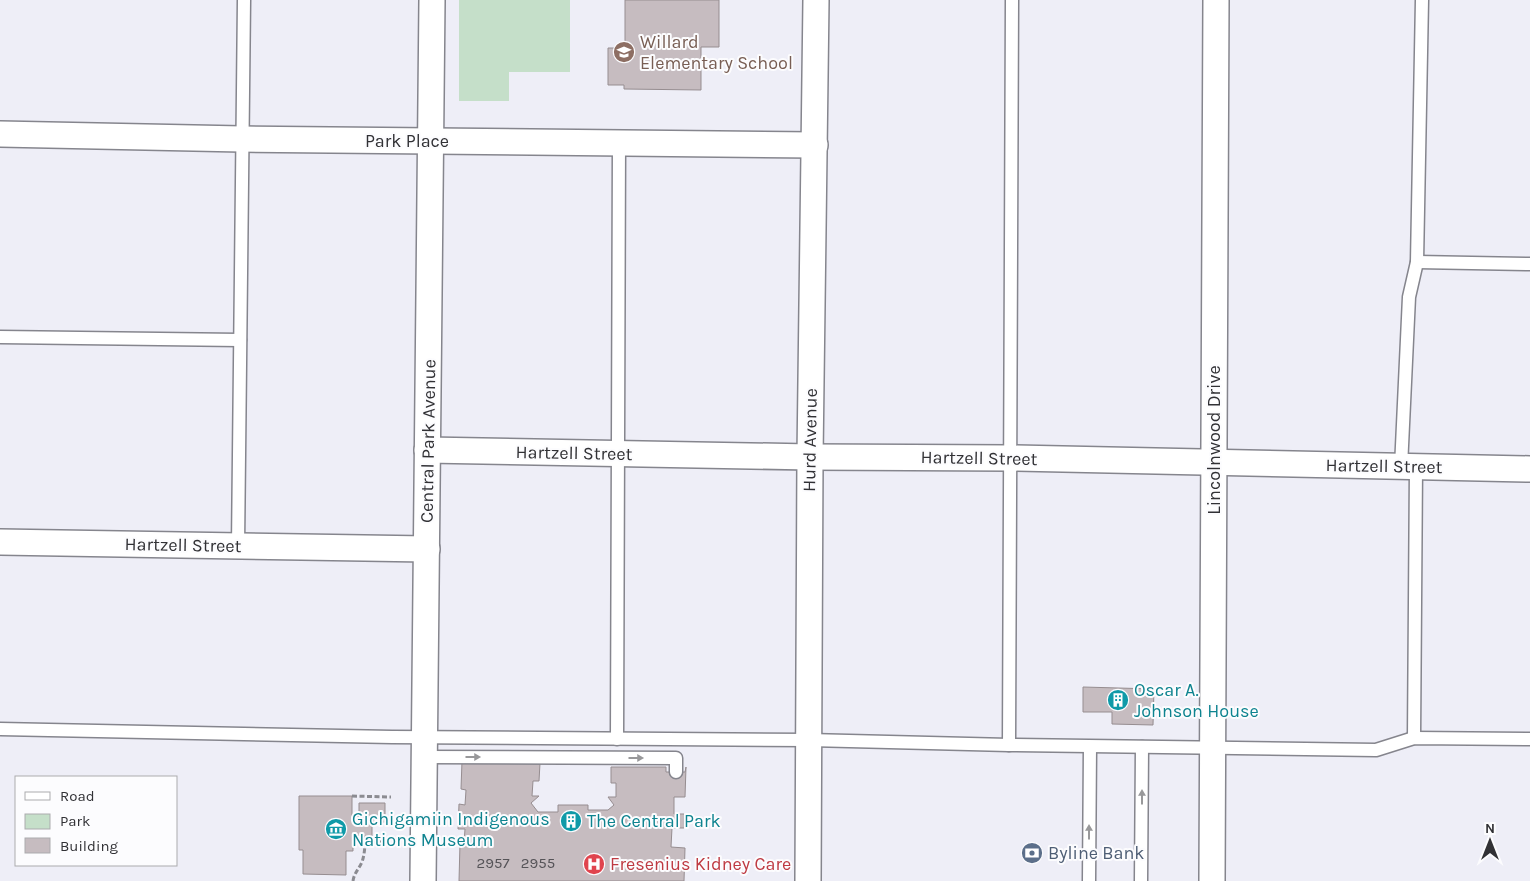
<svg xmlns="http://www.w3.org/2000/svg" width="1530" height="881" viewBox="0 0 1530 881" font-family="Karla,sans-serif">
<rect width="100%" height="100%" fill="#eeeef7"/>
<path fill="#c5dfc9" d="M459,0h111v72h-61v29h-50z"/>
<g fill="#c6bcc0" stroke="#968d90">
<path d="M625,0h94v47h-18v43l-77,-1v-4h-16v-37h17z"/>
<path d="M1083,687l71,2 -1,36 -41,-1v-12h-29z"/>
<path d="M462,761l78,2 -1,18h-6l-1,15h7l-8,7 7,9h20v-7h30v5h20l6,-5 -6,-8h8v-14h-5v-16h55v5h19l1,-5 -1,30h-11v17h10v14h-12l-1,19 14,1 -1,33h-225l1,-38h4l1,-14h-7l1,-25 6,1 1,-15 -5,-1z"/>
<path d="M299,796h53v20h7v-13h26v19h-13v14h-19v15h-7v24l-43,-1v-24h-4z"/>
</g>
<g fill="none" stroke-linecap="round" stroke-linejoin="round">
<g stroke="#85858d" stroke-width="15">
<g id="service">
<path d="M1417,262l113,2"/>
<path d="M0,337l240,3"/>
<path d="M1401,467l8,-170 8,-35 5,-262"/>
<path d="M238,546l6,-546"/>
<path d="M0,729l392,8 417,3 200,5 367,5 38,-12 116,1"/>
<path d="M1414,738l2,-271"/>
<path d="M617,739l2,-596"/>
<path d="M1009,745l3,-745"/>
<path d="M424,757l252,1v14"/>
<path d="M1089,881l1,-134"/>
<path d="M1141,881l1,-134"/>
</g>
</g>
<g stroke="#85858d" stroke-width="28">
<g id="minor">
<path d="M0,134l242,5 573,6"/>
<path d="M427,450l383,7 201,1 519,11"/>
<path d="M0,542l427,7"/>
<path d="M423,881l9,-881"/>
<path d="M808,881l2,-424 6,-457"/>
<path d="M1212,881l4,-881"/>
</g>
</g>
<g stroke="#8b8b91" stroke-width="3" stroke-dasharray="5 2.5" stroke-linecap="butt">
<path d="M352,796l39,1"/>
<path d="M365,842h25"/>
<path d="M353,881c1,-8 6,-12 9,-19 3,-9 3,-17 3,-26"/>
</g>
<use href="#service" stroke="#fff" stroke-width="12"/>
<use href="#minor" stroke="#fff" stroke-width="25"/>
</g>
<defs><path id="oneway-solid" d="M-6-.8H1V-3.2L6.5 0L1 3.2V.8H-6Z" transform="scale(1.25)"/></defs>
<g fill="#98989a">
<use href="#oneway-solid" transform="translate(473 757)"/>
<use href="#oneway-solid" transform="translate(636 758)"/>
<use href="#oneway-solid" transform="translate(1142 797) rotate(-90)"/>
<use href="#oneway-solid" transform="translate(1089 832) rotate(-90)"/>
</g>
<defs>
<g id="school-disc" transform="scale(1.125)"><circle r="9.5" fill="#8d6e63" stroke="#fcfcfe"/><path d="M0-5L7-2L0 1L-7-2ZM-4 1L0 2.5L4 1V4Q0 6-4 4Z" fill="#fff"/></g>
<g id="building-disc" transform="scale(1.125)"><circle r="9.5" fill="#0f9aa8" stroke="#fcfcfe"/><path d="M-4-6H4V6H1V3H-1V6H-4ZM-2.5-4.3h1.7v1.8h-1.7ZM.8-4.3h1.7v1.8H.8ZM-2.5-1h1.7V.8h-1.7ZM.8-1h1.7V.8H.8Z" fill="#fff"/></g>
<g id="museum-disc" transform="scale(1.125)"><circle r="9.5" fill="#0f9aa8" stroke="#fcfcfe"/><path d="M0-6L6-3V-2H-6V-3ZM-5-1h2V3h-2ZM-1-1h2V3h-2ZM3-1h2V3H3ZM-6 4H6V6H-6Z" fill="#fff"/></g>
<g id="bank-disc" transform="scale(1.125)"><circle r="9.5" fill="#5c6f8a" stroke="#fcfcfe"/><path d="M-6-4H6V4H-6ZM0-2.3a2.3 2.3 0 1 0 0 4.6a2.3 2.3 0 1 0 0-4.6Z" fill="#fff"/></g>
<g id="hospital-disc" transform="scale(1.125)"><circle r="9.5" fill="#e0444e" stroke="#fcfcfe"/><path d="M-5-5h3v3.5h4V-5h3V5h-3V1.5h-4V5h-3Z" fill="#fff"/></g>
</defs>
<g fill-rule="evenodd">
<use href="#school-disc" x="624" y="52"/>
<use href="#building-disc" x="1118" y="700"/>
<use href="#building-disc" x="571" y="821"/>
<use href="#museum-disc" x="336" y="829"/>
<use href="#bank-disc" x="1032" y="853"/>
<use href="#hospital-disc" x="594" y="864"/>
</g>
<g text-anchor="middle" stroke-width="4" stroke-linejoin="round" paint-order="stroke">
<g font-size="15" fill="#565458">
<text x="493" y="868">2957</text>
<text x="538" y="868">2955</text>
</g>
<g font-size="18" fill="#785e54" stroke="#fcfcfe" text-anchor="start">
<text x="640" y="48">Willard<tspan x="640" dy="21">Elementary School</tspan></text>
</g>
<g font-size="18" fill="#313135" stroke="#fcfcfe">
<text x="407" y="147">Park Place</text>
<text transform="translate(810 440) rotate(-89)" y="6">Hurd Avenue</text>
<text transform="translate(1214 440) rotate(-90)" y="6">Lincolnwood Drive</text>
<text transform="translate(428 441) rotate(-89)" y="6">Central Park Avenue</text>
<text transform="translate(574 453) rotate(1)" y="6">Hartzell Street</text>
<text transform="translate(979 458) rotate(1)" y="6">Hartzell Street</text>
<text transform="translate(1384 466) rotate(1)" y="6">Hartzell Street</text>
<text transform="translate(183 545) rotate(1)" y="6">Hartzell Street</text>
</g>
<g font-size="18" fill="#0d838f" stroke="#fcfcfe" text-anchor="start">
<text x="1134" y="696">Oscar A.<tspan x="1134" dy="21">Johnson House</tspan></text>
<text x="352" y="825">Gichigamiin Indigenous<tspan x="352" dy="21">Nations Museum</tspan></text>
<text x="587" y="827">The Central Park</text>
</g>
<g font-size="18" fill="#4e5e75" stroke="#fcfcfe" text-anchor="start">
<text x="1048" y="859">Byline Bank</text>
</g>
<g font-size="18" fill="#be3a42" stroke="#fcfcfe" text-anchor="start">
<text x="610" y="870">Fresenius Kidney Care</text>
</g>
</g>
<rect x="15" y="776" width="162" height="90" fill="#fcfcfe" stroke="#ababae"/>
<rect x="25" y="792" width="25" height="8" fill="#ffffff" stroke="#ababae"/>
<text x="60" y="801" font-size="15" fill="#313135">Road</text>
<rect x="25" y="814" width="25" height="15" fill="#c5dfc9" stroke="#ababae"/>
<text x="60" y="826" font-size="15" fill="#313135">Park</text>
<rect x="25" y="838" width="25" height="15" fill="#c6bcc0" stroke="#ababae"/>
<text x="60" y="851" font-size="15" fill="#313135">Building</text>
<g transform="translate(1490 841)" stroke="#fcfcfe" stroke-width="4" paint-order="stroke">
<path d="M0-4L9 19L0 12L-9 19Z" fill="#313135"/>
<text y="-8" font-size="14" font-weight="bold" text-anchor="middle" fill="#313135">N</text>
</g>
</svg>
